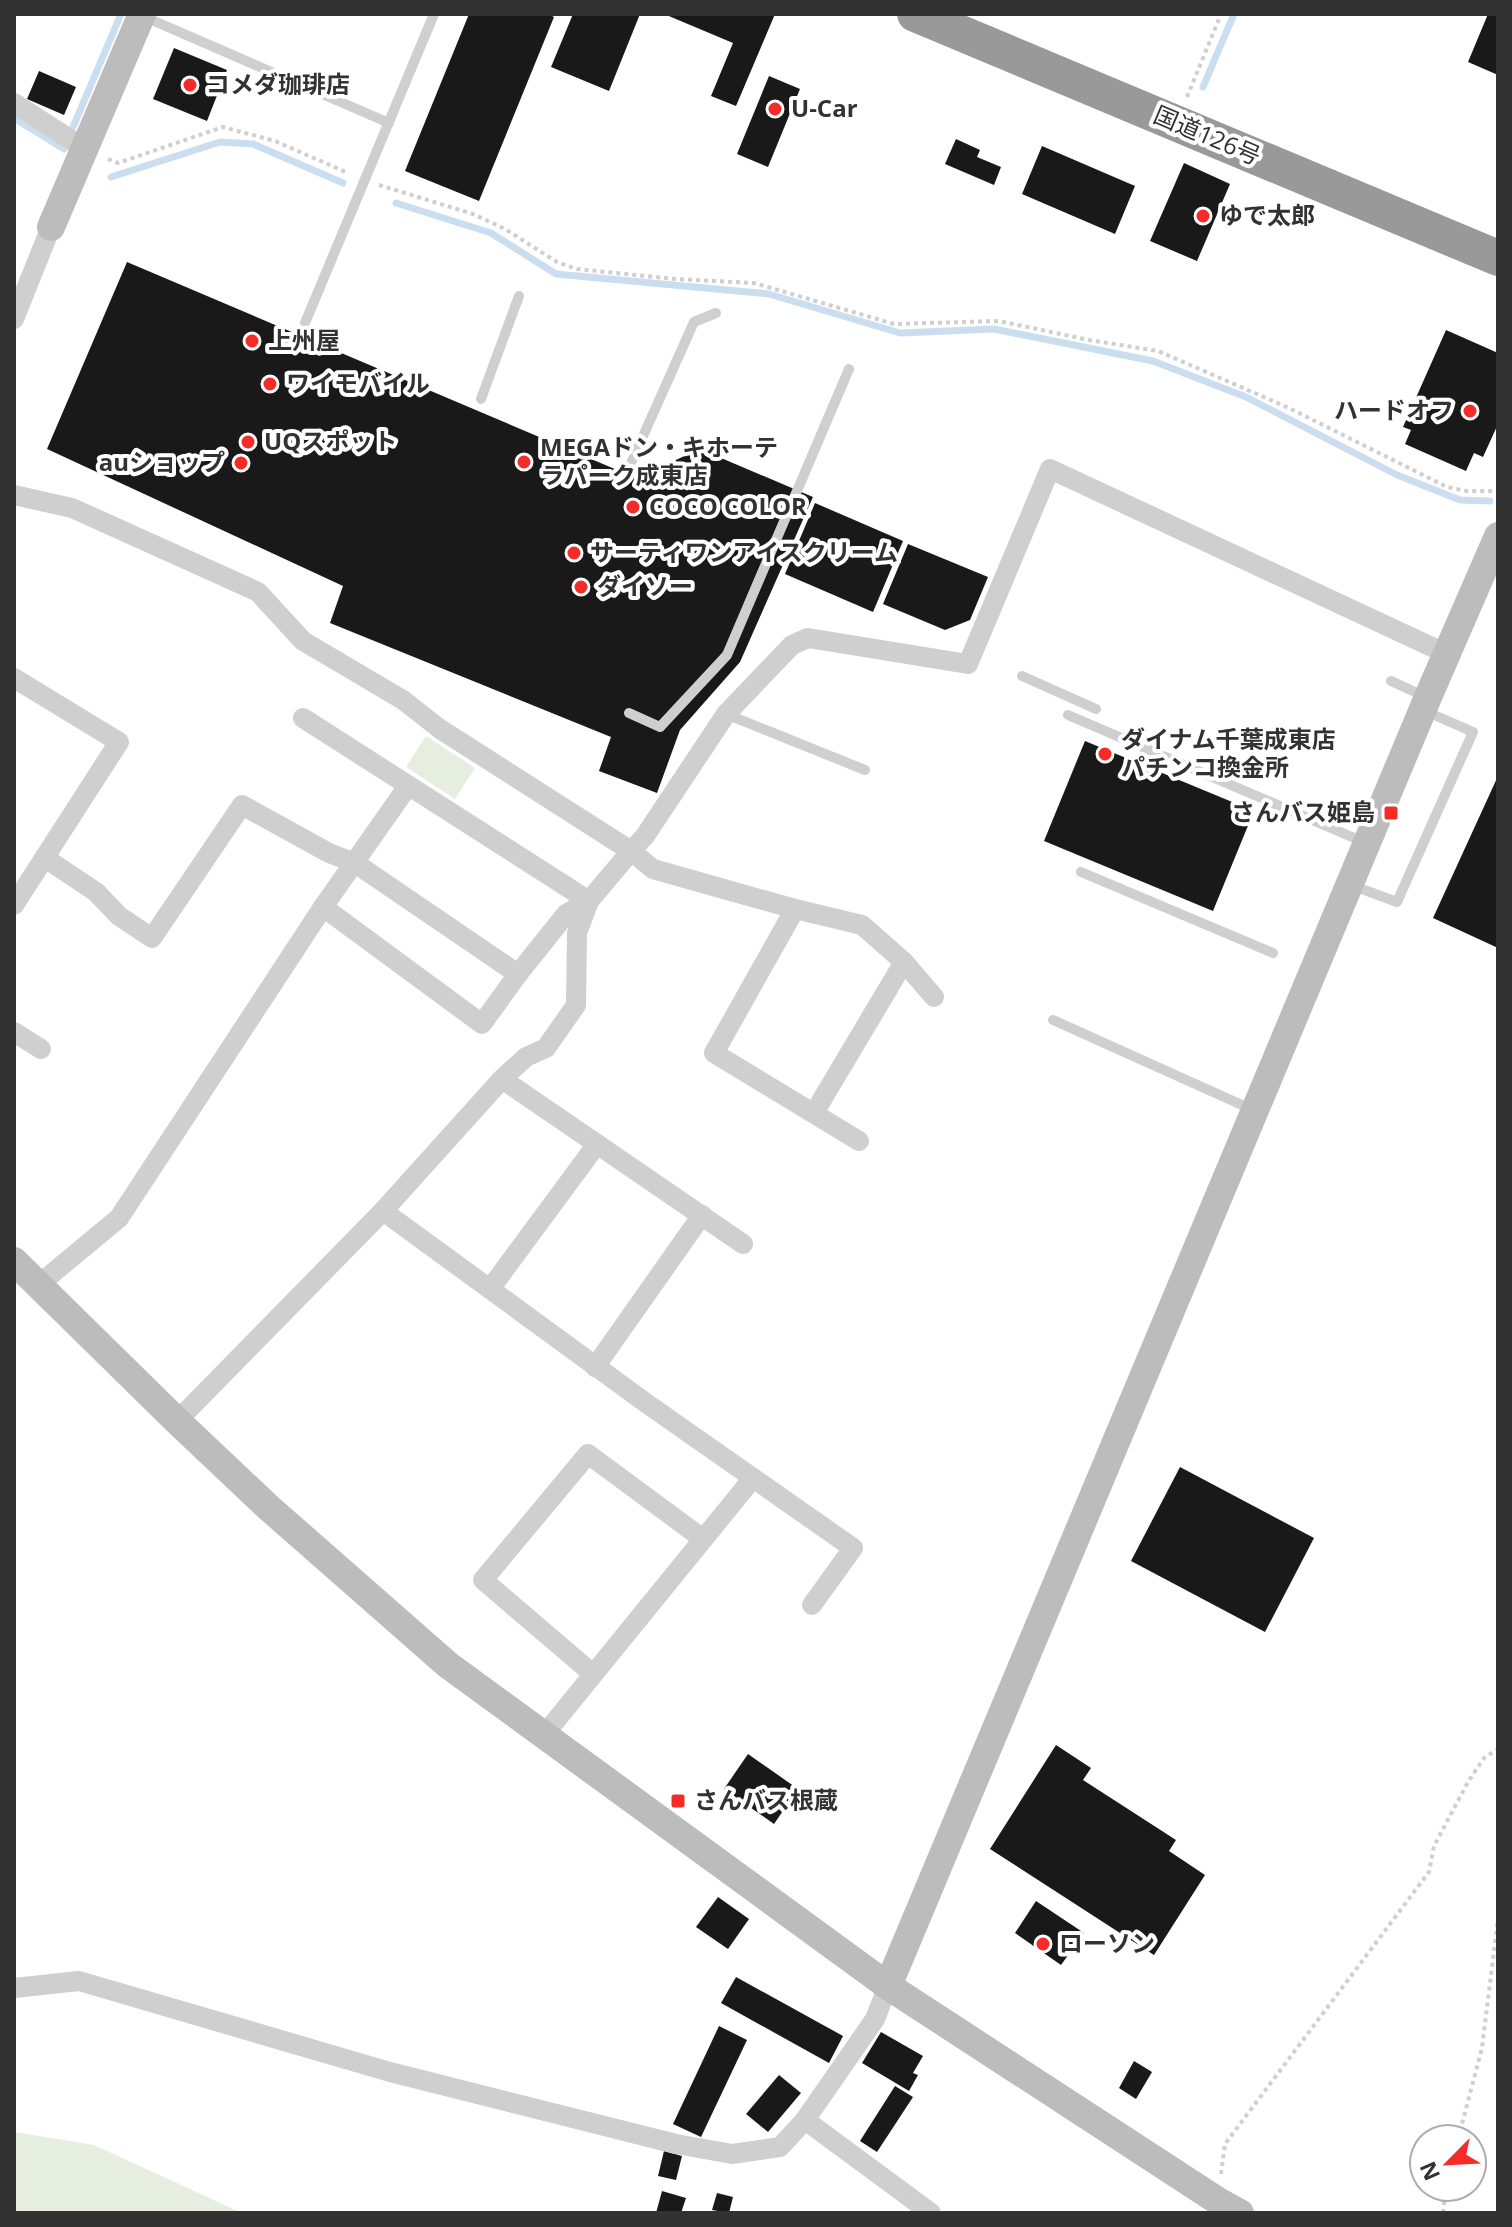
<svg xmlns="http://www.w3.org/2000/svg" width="1512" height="2227" viewBox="0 0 1512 2227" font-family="'Open Sans','Noto Sans JP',sans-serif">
<rect width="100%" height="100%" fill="#fff"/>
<g fill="#e6efdf">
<path d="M426,736l49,32 -20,31 -49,-32z"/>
<path d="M14,2132l80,13 148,68h-228z"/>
</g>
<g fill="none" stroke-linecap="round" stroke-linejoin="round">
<g stroke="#cbdef0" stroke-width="7">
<path d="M1203,87l31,-73"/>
<path d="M14,118l50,31"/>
<path d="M73,127l48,-113"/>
<path d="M111,177l109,-35 33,2 90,39"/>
<path d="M396,203l95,30 65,41 213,20 131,39 94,-4 159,32 93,36 151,78 63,25 30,1"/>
</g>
</g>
<g fill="#191919">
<path d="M469,14h79l6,3 -75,184 -74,-30z"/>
<path d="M573,14h67l-31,77 -58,-24z"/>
<path d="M664,14h111l-39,92 -25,-10 22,-53z"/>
<path d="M1488,14h10v61l-30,-13z"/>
<path d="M174,48l53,22 -20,51 -54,-22z"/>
<path d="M39,71l37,16 -12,28 -37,-16z"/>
<path d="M769,76l31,13 -32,78 -31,-13z"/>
<path d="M956,139l24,11 -3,7 24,10 -7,18 -49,-21z"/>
<path d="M1042,146l93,40 -20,48 -93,-40z"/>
<path d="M1184,163l46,21 -33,77 -47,-20z"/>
<path d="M127,262l509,216 64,-29 113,48 -73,165 -60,68 -23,63 -58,-22 12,-34 -281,-114 13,-37 -296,-137z"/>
<path d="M1446,330l52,23v71l-15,33 -9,-4 -8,18 -61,-27 6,-14 -8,-3z"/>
<path d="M815,503l88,38 -30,71 -88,-38z"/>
<path d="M908,544l80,33 -18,43 -25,10 -62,-26z"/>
<path d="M1085,741l169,70 -41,100 -169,-70z"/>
<path d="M1498,776v172l-65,-30z"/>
<path d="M1180,1467l134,71 -49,94 -134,-71z"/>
<path d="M1056,1745l35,23 -8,12 93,60 -7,11 36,24 -51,80 -164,-106z"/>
<path d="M748,1754l50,35 -24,35 -50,-35z"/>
<path d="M718,1897l31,22 -21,30 -32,-22z"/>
<path d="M1036,1901l48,32 -23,32 -46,-32z"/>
<path d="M736,1977l107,59 -14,27 -108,-60z"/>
<path d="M719,2026l28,14 -46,97 -28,-13z"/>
<path d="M881,2032l42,24 -10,17 5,2 -9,16 -47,-28z"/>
<path d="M1134,2061l18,11 -16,27 -17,-11z"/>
<path d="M779,2075l22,18 -33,39 -22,-18z"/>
<path d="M895,2086l18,11 -36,55 -17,-11z"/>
<path d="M664,2151l18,5 -6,24 -18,-4z"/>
<path d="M662,2191l24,7 -5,15h-25z"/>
<path d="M717,2193l16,4 -4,16 -17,-3z"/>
</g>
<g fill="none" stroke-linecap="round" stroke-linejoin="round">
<g stroke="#cfcfcf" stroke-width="4" stroke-dasharray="4 4" stroke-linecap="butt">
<path d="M1187,97l34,-83"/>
<path d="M108,159l10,4 105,-36 52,14 73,32"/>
<path d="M379,185l94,29 32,15 52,33 20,7 98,10 79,4 140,41 105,-3 90,19 69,11 131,57 158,79 20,4h31"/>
<path d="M1458,2139l24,-91 16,-129"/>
<path d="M1221,2174l4,-30 204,-272 5,-26 34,-64 16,-24 14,-9"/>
<path d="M1443,2213l3,-26"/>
</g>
<g stroke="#cfcfcf" stroke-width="10">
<path d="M145,17l244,106"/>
<path d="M305,323l129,-309"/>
<path d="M481,399l38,-103"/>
<path d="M631,463l63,-141 22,-9"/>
<path d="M1022,676l74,33"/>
<path d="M1391,681l35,16"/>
<path d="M629,713l31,14 67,-72 122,-286"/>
<path d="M726,714l139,56"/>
<path d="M1068,715l298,128"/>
<path d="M1081,872l192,81"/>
<path d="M1351,885l46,17 76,-170 -48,-21"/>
<path d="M1053,1020l200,90"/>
</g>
<g stroke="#cfcfcf" stroke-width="20">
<path d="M14,103l71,46"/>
<path d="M14,319l37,-92"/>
<path d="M14,495l58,13 186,84 45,49 100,59 37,29 191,122 14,-15 81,-122 66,-69 16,-7 160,26 82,-195 397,185"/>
<path d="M14,678l105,64 -105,163"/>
<path d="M303,718l286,183 -23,13 -48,60 -36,50 -159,-117"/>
<path d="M45,858l51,34 23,24 33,22 90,-133 87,48 26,10 163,111"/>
<path d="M795,909l-81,144 145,88"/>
<path d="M14,1032l27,17"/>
<path d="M502,1079l241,165"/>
<path d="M814,1113l90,-151"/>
<path d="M383,1211l263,192 207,145 -41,57"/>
<path d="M37,1286l82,-68 204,-311 85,-121"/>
<path d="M490,1289l107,-145"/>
<path d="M595,1367l107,-152"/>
<path d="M177,1421l206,-210 119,-132 24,-22 20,-9 30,-43 1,-72 12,-32 42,-50 22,18 142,40 67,16 42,37 30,35"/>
<path d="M593,1674l-110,-94 105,-126 115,85"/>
<path d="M544,1735l209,-257"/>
<path d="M14,1988l65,-7 311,91 286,72 56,10 48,-7 25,-27 70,-101 13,-33"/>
<path d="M805,2120l126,93"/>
</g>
<g stroke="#bcbcbc" stroke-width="28">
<path d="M51,227l91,-213"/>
<path d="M14,1261l163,160 91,86 180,158 440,321 330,215 22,12"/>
<path d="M888,1986l540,-1289 70,-161"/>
</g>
<path stroke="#999" stroke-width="36" d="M915,14l583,244"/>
</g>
<g fill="#f52b28" stroke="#fff" stroke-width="3">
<circle cx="190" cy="85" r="8"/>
<circle cx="775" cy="109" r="8"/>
<circle cx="1203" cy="216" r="8"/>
<circle cx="252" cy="341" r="8"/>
<circle cx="270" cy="384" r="8"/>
<circle cx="1470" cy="411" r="8"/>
<circle cx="248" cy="442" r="8"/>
<circle cx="524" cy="462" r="8"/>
<circle cx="241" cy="463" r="8"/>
<circle cx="633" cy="507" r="8"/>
<circle cx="574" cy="553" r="8"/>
<circle cx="581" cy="587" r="8"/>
<circle cx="1105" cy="754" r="8"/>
<rect x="1383" y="805" width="16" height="16" rx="4"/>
<rect x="670" y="1793" width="16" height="16" rx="4"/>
<circle cx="1043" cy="1944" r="8"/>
</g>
<g text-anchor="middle" stroke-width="8" stroke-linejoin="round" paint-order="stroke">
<g font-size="24" font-weight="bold" fill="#323232" stroke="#fff" text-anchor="start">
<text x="206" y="93">コメダ珈琲店</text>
<text x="791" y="117">U-Car</text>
<text x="1219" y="224">ゆで太郎</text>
<text x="268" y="349">上州屋</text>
<text x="286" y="392">ワイモバイル</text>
<text x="1454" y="419" text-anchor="end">ハードオフ</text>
<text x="264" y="450">UQスポット</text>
<text x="540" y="456">MEGAドン・キホーテ<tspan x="540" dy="28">ラパーク成東店</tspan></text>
<text x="225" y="471" text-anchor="end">auショップ</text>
<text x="649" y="515">COCO COLOR</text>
<text x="590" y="561">サーティワンアイスクリーム</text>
<text x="597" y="595">ダイソー</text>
<text x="1121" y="748">ダイナム千葉成東店<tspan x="1121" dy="28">パチンコ換金所</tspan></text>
<text x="1375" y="821" text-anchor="end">さんバス姫島</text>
<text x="694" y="1809">さんバス根蔵</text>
<text x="1059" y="1952">ローソン</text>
</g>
<g font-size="24" fill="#323232" stroke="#fff">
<text transform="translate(1207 136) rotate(23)" y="8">国道126号</text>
</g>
</g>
<rect width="1512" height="2227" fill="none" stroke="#323232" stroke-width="32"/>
<g transform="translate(1448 2163) rotate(246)"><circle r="38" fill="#ffffff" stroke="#adadad" stroke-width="2"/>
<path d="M0-6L14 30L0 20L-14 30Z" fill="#f52b28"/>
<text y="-12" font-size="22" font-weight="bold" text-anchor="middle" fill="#323232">N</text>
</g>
</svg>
